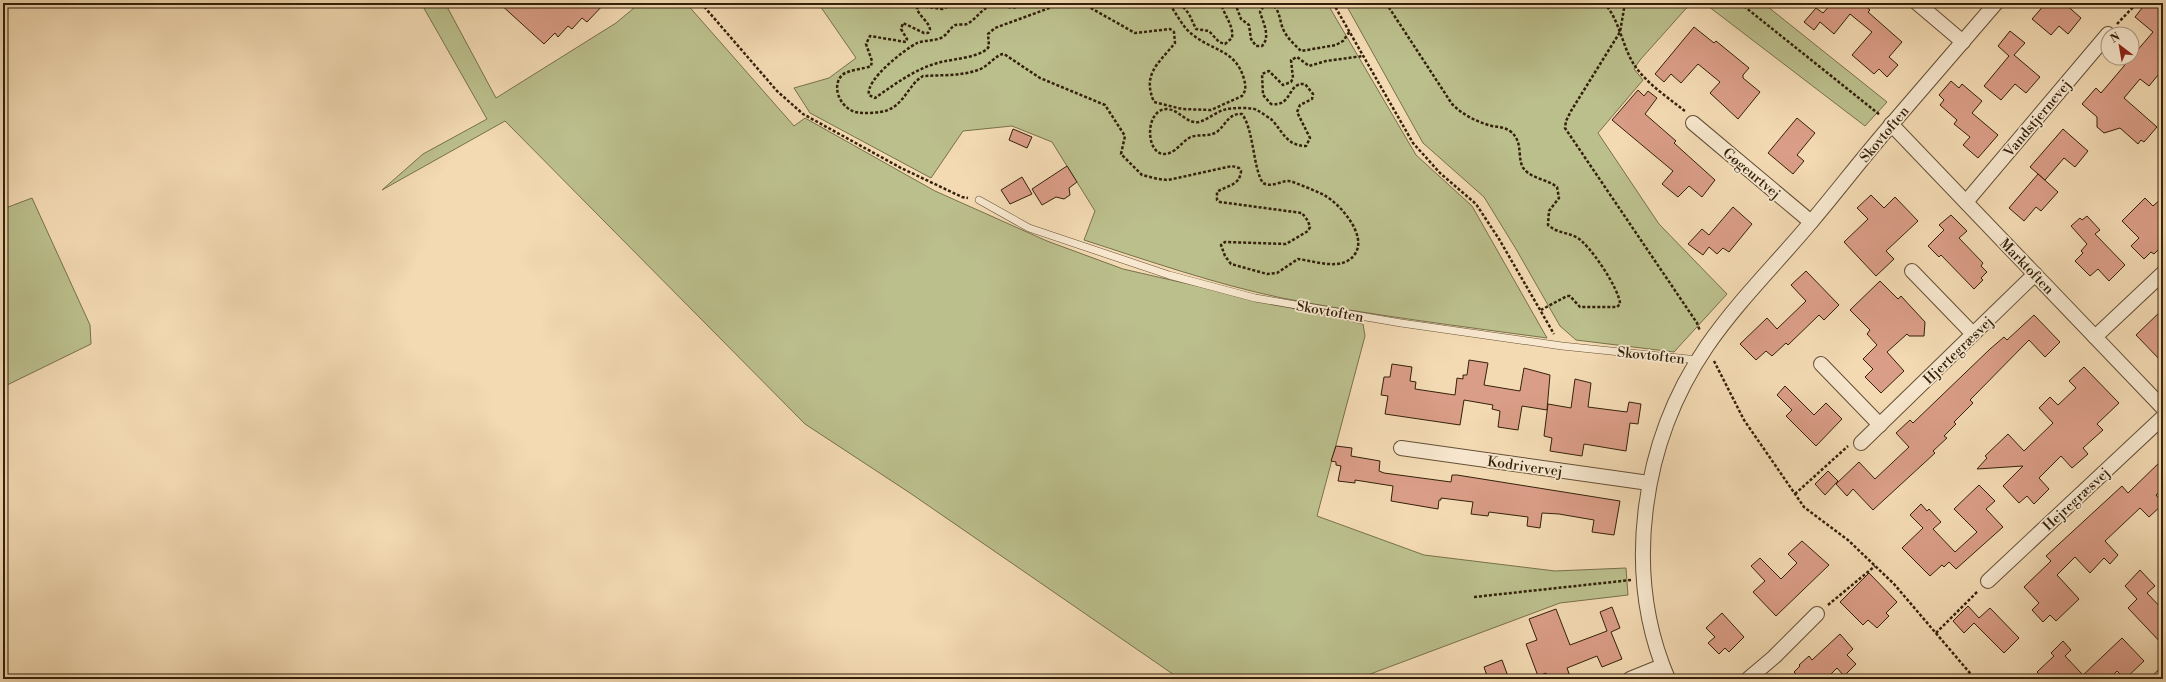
<svg xmlns="http://www.w3.org/2000/svg" width="2166" height="682" viewBox="0 0 2166 682" font-family="'Libre Bodoni',serif">
<rect width="100%" height="100%" fill="#f3dab3"/>
<filter id="stains"><feTurbulence type="fractalNoise" baseFrequency=".005" numOctaves="4"/><feColorMatrix values="0 0 0 0 .2 0 0 0 0 .09 0 0 0 0 .02 0 0 0 .5 -.17"/></filter>
<radialGradient id="worn" r=".72"><stop offset=".6" stop-color="#630" stop-opacity="0"/><stop offset="1" stop-color="#630" stop-opacity=".3"/></radialGradient>
<g fill="#bbbf8c" stroke="#78704b">
<path d="M421,3h24l51,95 120,-75 24,-20h46l108,123 11,-8 130,73 112,50 76,28 240,55 2,12 -48,180 107,39 131,16 71,-3 2,27 -68,8 -203,76h-177l-270,-186 -105,-69 -300,-303 -123,69 41,-36 64,-35z"/>
<path d="M818,3h509l89,152 56,51 75,132c-88,-12 -178,-23 -265,-40 -67,-14 -133,-37 -198,-58l11,-29 -43,-69 -40,-16 -49,5 -32,47 -121,-65 -16,-25 35,-10 27,-20z"/>
<path d="M1345,3h346l-51,57 -6,9 9,11 -45,53 61,91 68,70 -53,58 -98,-12 -16,-14 -44,-77 -32,-52 -61,-54z"/>
<path d="M1704,3h59l124,99 -22,24z"/>
<path d="M32,198l58,127 1,19 -88,43v-178z"/>
</g>
<g fill="#da9d87" stroke="#34210a">
<path d="M499,3h106l-18,19 -5,-4 -10,11 -4,-3 -10,11 -3,-4 -11,11z"/>
<path d="M1832,3h30l8,7 -2,2 34,30 -13,15 9,8 -11,12 -8,-8 -5,5 -22,-19 20,-23 -22,-18 -16,20 -14,-12 -6,8 -10,-8 12,-14 7,5z"/>
<path d="M2046,3h18l17,15 -13,16 -9,-8 -8,9 -19,-16z"/>
<path d="M2146,3h17v66l-14,17 -9,-7 -16,19 33,29 -13,15 -3,-2 -3,4 -18,-16 -16,5 -7,-6v-10l-15,-13 14,-16 5,5 52,-61 -18,-15z"/>
<path d="M1694,27l20,16 2,-2 33,27 -6,7v3l17,14 -22,27 -28,-26 10,-11 -22,-18 -17,19 -10,-9 -7,8 -9,-8z"/>
<path d="M2010,31l15,12 -11,12 26,22 -14,16 -11,-9 -14,16 -17,-14 25,-30 -11,-10z"/>
<path d="M1951,81l8,7 3,-4 20,17 -10,12 26,22 -20,23 -15,-13 7,-8 -16,-13 3,-4 -17,-15 4,-5 -5,-5z"/>
<path d="M1638,90l6,6 4,-5 9,7 -12,16 31,27 -2,2 41,37 -13,17 -13,-11 -11,11 -16,-13 11,-13 -61,-51z"/>
<path d="M1797,118l18,15 -18,22 7,6 -11,13 -25,-21z"/>
<path d="M1013,129l19,8 -5,11 -18,-8z"/>
<path d="M2063,129l25,22 -13,16 -11,-9 -19,22 -15,-13z"/>
<path d="M1067,166l10,16 -8,6 1,7 -6,4 -8,-2 -14,8 -10,-16z"/>
<path d="M2038,174l20,18 -17,19 -5,-4 -12,14 -15,-13z"/>
<path d="M1022,177l10,17 -22,10 -9,-14z"/>
<path d="M1871,195l13,13 11,-11 23,24 -32,30 8,8 -18,17 -32,-34 24,-23 -11,-11z"/>
<path d="M2163,197v48l-9,9 -3,-2 -7,7 -13,-13 8,-8 -17,-17 23,-23 8,8z"/>
<path d="M1733,207l19,17 -23,28 -6,-4 -6,6 -8,-7 -6,8 -15,-11 14,-15 7,6z"/>
<path d="M1951,215l16,16 -8,7 24,25 -2,3 6,6 -6,6 2,2 -9,9 -33,-34 -2,2 -11,-11 16,-16 -5,-5z"/>
<path d="M2087,216l13,14 -5,4 30,31 -16,16 -11,-12 -8,7 -15,-15 8,-8 -2,-2 6,-7 -16,-18 9,-8 2,2z"/>
<path d="M1806,271l33,34 -15,15 -5,-5 -31,30 -2,-2 -14,13 -6,-5 -10,9 -16,-16 27,-26 10,11 29,-28 -15,-16z"/>
<path d="M1880,281l18,18 3,-3 24,26 -1,14h-15l-2,-2 -20,18 17,19 -23,22 -16,-16 8,-8 -10,-10 14,-14 -10,-11 3,-4 -20,-20z"/>
<path d="M2163,309v54l-27,-28z"/>
<path d="M2034,315l26,27 -15,15 -16,-17 -59,60 3,3 -19,19 2,2 -12,12 3,2 -14,13 2,2 -62,57 -20,-21 -6,7 -11,-12 23,-22 16,17 34,-32 -13,-14 14,-13 3,3 77,-74 14,-12 3,3z"/>
<path d="M1469,360l19,3 -4,22 36,6 4,-23 26,7 -3,35 -25,-4 -4,24 -20,-3 2,-16 -8,-2 1,-4 -29,-5 -4,25 -75,-11 3,-18 -7,-1 3,-18h6l2,-13 20,3 -2,14 6,1 -1,7 40,6 2,-17 6,1v-4h4z"/>
<path d="M2084,367l35,36 -22,21 6,6 -20,18 5,6 -16,14 -11,-12 -22,22 10,11 -15,15 -7,-8 -8,7 -16,-17 20,-20 -46,3 10,-11 -2,-2 23,-22 16,17 29,-28 -14,-15 11,-11 8,8 18,-17 -7,-7z"/>
<path d="M1575,379l16,4 -3,24 39,5 2,-10 12,2 -3,20 -8,-1 -4,28 -42,-7 -2,12 -32,-5 2,-13 -8,-2 4,-32 23,4z"/>
<path d="M1785,386l29,29 12,-12 16,16 -26,27 -30,-30 6,-6 -15,-15z"/>
<path d="M1336,446l16,2 -1,8 29,5 -1,10 5,2 67,9 1,-7h5l163,26 -6,34 -22,-3 2,-12 -35,-6 -17,-1 -2,15 -13,-2 1,-9 -39,-5 -1,4 -17,-2 2,-12 -32,-4v2h-2l-1,9 -47,-8 2,-15 -38,-6v3l-17,-2 3,-15 -5,-1v-3l-5,-1z"/>
<path d="M2163,459v30l-7,6 7,9 -14,13 -9,-9 -35,33 13,14 -8,9 -6,-6 -14,15 -15,-16 -18,18 22,24 -23,22 -6,-6 -7,7 -11,-12 7,-7 -15,-16 27,-26 -5,-5 76,-70 6,7z"/>
<path d="M1828,471l10,10 -13,14 -10,-11z"/>
<path d="M1979,485l16,16 -9,8 17,18 -47,42 -7,-7 -5,5 -2,-2 -12,11 -28,-28 21,-20 -13,-13 11,-11 6,7 2,-2 12,13 -8,7 22,23 22,-20 -23,-23z"/>
<path d="M1802,541l27,24 -53,51 -23,-24 12,-11 -14,-15 9,-8 21,21 16,-16 -9,-9z"/>
<path d="M2140,570l15,16 -8,7 16,17v35l-35,-37 9,-9 -12,-13z"/>
<path d="M1869,573l28,29 -11,11 3,3 -12,12 -9,-8 -5,5 -23,-23z"/>
<path d="M1968,606l11,12 11,-10 29,30 -15,15 -30,-30 -10,10 -11,-12z"/>
<path d="M1612,607l8,21 -9,4 11,27 -20,8 -5,-11 -30,12 4,11h-23l-2,-6 -8,3 -12,-32 11,-4 -8,-21 27,-10 14,36 37,-14 -7,-19z"/>
<path d="M1722,613l22,24 -15,15 -4,-4 -6,6 -11,-11 7,-6 -9,-9z"/>
<path d="M1840,634l13,15 -6,6 9,9 -12,12 -7,-8 -11,11h-26l-6,-7 6,-6 -1,-1 10,-9 3,4z"/>
<path d="M2122,638l22,23 -19,18 -8,-8 -8,8h-65l-7,-7 17,-16 -3,-3 12,-12 8,9 -6,6 18,19z"/>
<path d="M1502,660l7,19h-21l-4,-12z"/>
</g>
<g fill="none" stroke-linecap="round" stroke-linejoin="round">
<g stroke="#644f34" stroke-width="8">
<path id="service" d="M979,200l50,28 140,47 86,23 146,25 161,23 136,14"/>
</g>
<g stroke="#644f34" stroke-width="16">
<g id="minor">
<path d="M1917,3l46,39"/>
<path d="M1693,123l118,99"/>
<path d="M1891,124l272,284"/>
<path d="M1966,202l142,-168"/>
<path d="M1912,271l61,63"/>
<path d="M2095,337l68,-64"/>
<path d="M1821,364l59,61"/>
<path d="M1861,443l174,-169"/>
<path d="M1401,448l248,35"/>
<path d="M1988,581l175,-164"/>
<path d="M1630,679l32,-13"/>
<path d="M1668,679c-46,-107 -26,-238 39,-333 31,-45 70,-83 105,-125 27,-32 52,-65 79,-96 35,-41 70,-81 105,-122"/>
<path d="M1748,679l26,-22 43,-43"/>
<path d="M2160,679l3,-3"/>
</g>
</g>
<g stroke="#34210a" stroke-width="2.5" stroke-dasharray="3 2" stroke-linecap="butt">
<path d="M701,3l76,88 26,23 98,54 61,29 6,1"/>
<path d="M957,3l-15,6 -23,-3 -2,3c3,8 11,12 13,20l-2,4h-4l-21,-10 -2,6 6,10 -1,3 -36,-6 -4,8 6,17 -1,5c-7,3 -23,4 -29,9 -11,12 -2,32 13,37 7,2 26,1 33,-2 17,-7 21,-26 35,-34 18,-1 38,0 55,-6 10,-3 18,-16 26,-16l36,24 65,27 20,31 -4,18 21,21 16,4 10,1 64,-14 7,2 2,3c-1,15 -14,14 -24,21v8l3,2 82,11 6,8 2,6 -2,4 -22,13 -61,-2 -4,3 4,11 6,8 36,10 10,-1 21,-14c17,2 45,13 57,-5 13,-19 -16,-51 -31,-59 -10,-5 -21,-9 -31,-13 -10,-4 -20,7 -30,1 -10,-14 -9,-53 -21,-69 -13,-1 -16,10 -24,17 -9,7 -20,2 -29,7 -5,3 -9,8 -14,12 -29,20 -34,-41 -8,-41 13,1 19,15 32,13 10,-3 18,-11 28,-13 6,-1 24,-2 30,1 5,3 11,7 15,10 11,12 15,26 34,26l4,-8 -13,-26 3,-7 12,-6 1,-5 -8,-10c-18,-2 -12,23 -34,20l-8,-9 -1,-21 7,-3 14,14 8,-3 2,-4 -2,-18 6,-3 12,9 17,-5 37,-5"/>
<path d="M1025,3c-10,9 -22,1 -33,3 -11,2 -15,13 -25,18 -3,1 -8,0 -12,1 -5,3 -8,10 -14,13 -7,3 -16,2 -24,5 -13,7 -52,37 -48,52l6,3c23,-16 44,-32 71,-37 10,-2 39,-5 43,-15l-1,-12 7,-6 68,-25"/>
<path d="M1082,3l53,30 35,-4 4,3 1,11c-17,21 -33,31 -21,59l28,7 29,1 31,-14c4,-5 4,-10 2,-17 -8,-29 -31,-28 -51,-44 -10,-7 -17,-22 -24,-32"/>
<path d="M1180,3l9,11 7,15 13,2 10,11 6,2 7,-6c2,-13 -8,-22 -11,-35"/>
<path d="M1235,3l6,16 8,6 2,14 5,7h6c9,-9 1,-24 -2,-34l5,-8 5,-1"/>
<path d="M1270,3c11,6 9,19 14,28 4,8 11,14 17,20l35,-6 7,-4 7,-10"/>
<path d="M1333,3l80,140 27,30 36,31 23,35 55,95"/>
<path d="M1386,3l66,101c11,11 25,18 40,22 6,1 12,1 18,5 16,12 4,31 17,41 8,7 21,8 30,15l2,11 -10,13 -1,14c9,8 18,7 28,12 13,6 44,53 44,67l-3,3h-37l-10,-11h-3l-26,14"/>
<path d="M1604,3c16,17 18,44 31,63 13,19 34,32 51,46"/>
<path d="M1625,3l-5,29 -49,79 -5,10 -1,7 132,195 3,8"/>
<path d="M1740,3l140,112"/>
<path d="M2117,24l20,-21"/>
<path d="M1714,361l30,59 60,87 44,33 46,44 81,95"/>
<path d="M1795,494l53,-48"/>
<path d="M1474,597l157,-17"/>
<path d="M1828,605l47,-39"/>
<path d="M1936,633l42,-42"/>
</g>
<use href="#service" stroke="#f7e7ce" stroke-width="7"/>
<use href="#minor" stroke="#f7e7ce" stroke-width="14"/>
</g>
<g text-anchor="middle" stroke-width="3.5" stroke-linejoin="round" paint-order="stroke">
<g font-size="14" fill="#34210a" stroke="#f7e7ce">
<text transform="translate(2037 118) rotate(-50)" y="5">Vandstjernevej</text>
<text transform="translate(1884 134) rotate(-50)" y="5">Skovtoften</text>
<text transform="translate(1752 173) rotate(40)" y="5">Gøgeurtvej</text>
<text transform="translate(2027 266) rotate(46)" y="5">Marktoften</text>
<text transform="translate(1330 311) rotate(10)" y="5">Skovtoften</text>
<text transform="translate(1958 350) rotate(-44)" y="5">Hjertegræsvej</text>
<text transform="translate(1651 355) rotate(6)" y="5">Skovtoften</text>
<text transform="translate(1525 466) rotate(8)" y="5">Kodrivervej</text>
<text transform="translate(2076 499) rotate(-43)" y="5">Hejregræsvej</text>
</g>
</g>
<rect width="2166" height="682" fill="none" stroke="#f3dab3" stroke-width="16"/>
<rect x="4" y="4" width="2158" height="674" fill="none" stroke="#34210a" stroke-width="2"/>
<rect x="8" y="8" width="2150" height="666" fill="none" stroke="#34210a"/>
<g transform="translate(2120 46) rotate(329)"><circle r="19" fill="#f7e7ce" stroke="#a99880"/>
<path d="M0-3L7 15L0 10L-7 15Z" fill="#8f2418"/>
<text y="-6" font-size="11" font-weight="bold" text-anchor="middle" fill="#34210a">N</text>
</g>
<rect width="100%" height="100%" filter="url(#stains)"/>
<rect width="100%" height="100%" fill="url(#worn)"/>
</svg>
